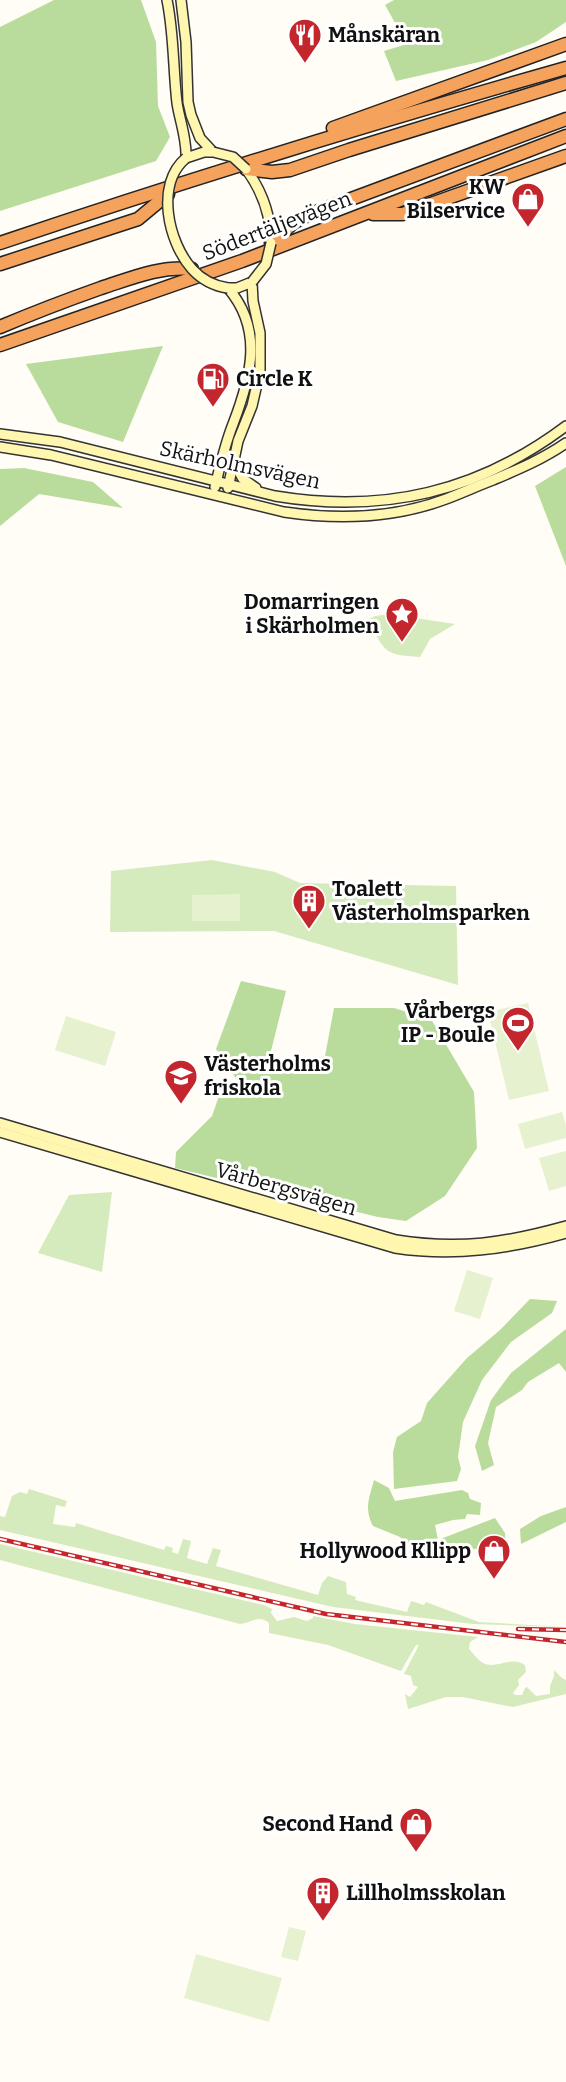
<svg xmlns="http://www.w3.org/2000/svg" width="566" height="2082" viewBox="0 0 566 2082" font-family="Bitter,serif">
<rect width="100%" height="100%" fill="#fffdf5"/>
<g fill="#d5ebbd">
<path d="M389,614l66,10 -25,15 -10,18c-38,-2 -34,-6 -53,-37l8,-4z"/>
<path d="M212,860l63,12 25,11 156,3 2,99 -184,-54 -164,1 1,-61z"/>
<path d="M112,1192l-10,80 -64,-19 31,-58z"/>
<path d="M29,1489l38,12 -2,6 -9,-2 -3,19 22,3 1,-4 88,27 2,-4 7,2 -1,4 6,2 5,-15 8,2 -4,17 20,6 6,-16 8,2 -5,16 102,29 4,-12 6,-7 18,6 1,12 9,3 -1,3 52,12 4,-11 13,4 2,-3 53,20 87,5 -93,-3 -140,-17 -333,-77v-14l5,1 7,-21 8,-4 7,2z"/>
<path d="M0,1544l264,61 8,4 -1,4 6,8 17,-4 13,4 6,-3v-2l42,8 123,13 -8,5 -1,7c4,4 9,11 14,14 13,7 28,-8 42,2l1,7 -8,8 1,5 -6,8 2,2h7l3,-7 2,-1 9,9 14,-2v-8l4,-10v-6l8,8 4,2v14l-53,13 -50,-10h-17l-38,12 -3,-15 5,3 8,-10 -5,-2 -2,-9 -7,-2 15,-29h-3l-15,26 -73,-26 -59,-12v-10c-11,-9 -17,0 -29,1l-240,-64z"/>
</g>
<g fill="#b9dc9c">
<path d="M54,0h87l15,42 2,64 12,31 -14,24 -156,50v-184z"/>
<path d="M394,0h172v22l-30,20 -48,18 -92,21 -12,-30 23,-7 -22,-39z"/>
<path d="M163,346l-40,96 -65,-20 -32,-58z"/>
<path d="M566,467v99l-31,-80z"/>
<path d="M24,468l69,14 30,26 -84,-14 -39,32v-57z"/>
<path d="M241,981l45,10 -15,60 8,20 46,-15 9,-48h60l37,11 43,73 3,56 -32,48 -39,25 -28,-4 -203,-49 1,-16 36,-36 8,-23 17,-13 -21,-31z"/>
<path d="M530,1299l27,2 -5,12 -41,29 -29,38 -19,42 -5,35 3,12 -4,12 -63,8 -1,-37 4,-15 24,-16 6,-18 40,-45 33,-28z"/>
<path d="M566,1329v43l-7,-9 -31,19 -6,8 -26,17 -8,36 6,22 -12,6 -7,-25 16,-46 20,-27z"/>
<path d="M374,1480l15,8 6,13 67,-11 6,3 2,6 11,4 -1,12 -13,-1 -2,5 -12,1 -18,5 3,15 57,-22 10,15 1,14 -82,5 -24,-15 -27,-11c-9,-18 -4,-27 1,-46z"/>
<path d="M566,1507v15l-45,22 -1,-15 21,-13z"/>
</g>
<g fill="#e6f2cf">
<path d="M240,894v27h-48v-26z"/>
<path d="M528,1003l21,88 -40,9 -21,-88z"/>
<path d="M66,1016l50,16 -11,34 -50,-16z"/>
<path d="M562,1112l4,13v13l-41,11 -7,-25z"/>
<path d="M566,1151v35l-17,5 -10,-33z"/>
<path d="M467,1270l26,8 -13,41 -26,-8z"/>
<path d="M289,1927l17,4 -8,30 -17,-4z"/>
<path d="M196,1954l86,24 -13,44 -85,-24z"/>
</g>
<g fill="none" stroke-linecap="round" stroke-linejoin="round">
<g stroke="#333" stroke-width="12">
<g id="secondary">
<path d="M167,0c7,34 6,68 10,103 3,19 10,36 9,55l18,-6h9"/>
<path d="M181,0l5,42 2,60 3,13 9,23 13,14"/>
<path d="M246,169c17,23 25,46 25,74"/>
<path d="M0,434l60,8 215,54c109,18 203,-4 291,-70"/>
<path d="M0,447l51,8 233,57c54,8 111,6 162,-13 16,-6 31,-13 47,-19 26,-11 50,-21 73,-37"/>
<path d="M233,461l10,18 13,9"/>
<path d="M215,487c5,-21 10,-43 18,-63 18,-47 31,-94 -5,-136"/>
<path d="M228,488l10,-47 14,-35 8,-35v-38l-7,-32 -1,-19 -15,6h-9"/>
<path d="M0,1123l396,117c63,10 109,3 170,-14"/>
<path d="M0,1132l395,116c59,9 114,1 171,-15"/>
</g>
</g>
<g stroke="#222" stroke-width="15">
<g id="highway">
<path d="M333,128l233,-84"/>
<path d="M246,169l26,3 18,-2 59,-20 217,-67"/>
<path d="M373,214h30l163,-58"/>
<path d="M0,243c187,-63 376,-121 566,-175"/>
<path d="M271,243l22,-20 15,-8 258,-96"/>
<path d="M0,264l138,-45 30,-25"/>
<path d="M0,327c33,-14 67,-27 101,-39 31,-10 58,-22 91,-19"/>
<path d="M0,345l242,-84 324,-125"/>
</g>
</g>
<use href="#secondary" stroke="#fff6b0" stroke-width="9"/>
<use href="#highway" stroke="#f5a25d" stroke-width="12"/>
<g stroke="#c4262e" stroke-width="4.5">
<g id="rail">
<path d="M0,1539l326,75 240,28"/>
<path d="M518,1629l48,1"/>
</g>
</g>
<use href="#rail" stroke="#fff" stroke-width="2" stroke-dasharray="7" stroke-linecap="butt"/>
<g stroke="#333" stroke-width="12" stroke-linecap="butt">
<g id="secondary-bridge">
<path d="M213,152l20,5 13,12"/>
<path d="M186,158c-31,26 -18,84 6,111 10,11 22,17 36,19"/>
<path d="M252,282l14,-18 5,-21"/>
</g>
</g>
<use href="#secondary-bridge" stroke="#fff6b0" stroke-width="9"/>
</g>
<defs>
<g id="restaurant-pin" transform="scale(1.725)"><path d="M0 17L-7.5 6A9.5 9.5 0 1 1 7.5 6Z" fill="#c4262e" stroke="#fff"/><path d="M-5-6h1v4h1v-4h1v4h1v-4h1v5L-1.5 .5V6h-2V.5L-5-1ZM5-6V6H3V1.5H1.5Q1.5-4 5-6Z" fill="#fff"/></g>
<g id="shop-pin" transform="scale(1.725)"><path d="M0 17L-7.5 6A9.5 9.5 0 1 1 7.5 6Z" fill="#c4262e" stroke="#fff"/><path d="M-5-2.5h2.3a2.7 3.5 0 0 1 5.4 0H5L5.5 6h-11ZM-1.5-2.5h3a1.5 2.3 0 0 0-3 0Z" fill="#fff"/></g>
<g id="fuel-pin" transform="scale(1.725)"><path d="M0 17L-7.5 6A9.5 9.5 0 1 1 7.5 6Z" fill="#c4262e" stroke="#fff"/><path d="M-5.5-6h7V0h2V4h1.3V-2.5L3-4.5l.8-.8L6-3V5H2.5V1h-1V6h-7ZM-4.2-4.7v3.2H.2V-4.7Z" fill="#fff"/></g>
<g id="sight-pin" transform="scale(1.725)"><path d="M0 17L-7.5 6A9.5 9.5 0 1 1 7.5 6Z" fill="#c4262e" stroke="#fff"/><path d="M0-6L1.8-2.2L6-1.7L2.9 1.2L3.7 5.4L0 3.3L-3.7 5.4L-2.9 1.2L-6-1.7L-1.8-2.2Z" fill="#fff"/></g>
<g id="building-pin" transform="scale(1.725)"><path d="M0 17L-7.5 6A9.5 9.5 0 1 1 7.5 6Z" fill="#c4262e" stroke="#fff"/><path d="M-4-6H4V6H1V3H-1V6H-4ZM-2.5-4.3h1.7v1.8h-1.7ZM.8-4.3h1.7v1.8H.8ZM-2.5-1h1.7V.8h-1.7ZM.8-1h1.7V.8H.8Z" fill="#fff"/></g>
<g id="stadium-pin" transform="scale(1.725)"><path d="M0 17L-7.5 6A9.5 9.5 0 1 1 7.5 6Z" fill="#c4262e" stroke="#fff"/><path d="M0-5a6.5 5 0 1 0 0 10a6.5 5 0 1 0 0-10ZM-3.5-1.8h7v3.6h-7Z" fill="#fff"/></g>
<g id="school-pin" transform="scale(1.725)"><path d="M0 17L-7.5 6A9.5 9.5 0 1 1 7.5 6Z" fill="#c4262e" stroke="#fff"/><path d="M0-5L7-2L0 1L-7-2ZM-4 1L0 2.5L4 1V4Q0 6-4 4Z" fill="#fff"/></g>
</defs>
<g fill-rule="evenodd">
<use href="#restaurant-pin" x="305" y="35"/>
<use href="#shop-pin" x="528" y="199"/>
<use href="#fuel-pin" x="213" y="379"/>
<use href="#sight-pin" x="402" y="614"/>
<use href="#building-pin" x="309" y="901"/>
<use href="#stadium-pin" x="518" y="1023"/>
<use href="#school-pin" x="181" y="1076"/>
<use href="#shop-pin" x="494" y="1551"/>
<use href="#shop-pin" x="416" y="1824"/>
<use href="#building-pin" x="323" y="1893"/>
</g>
<g text-anchor="middle" stroke-width="6" stroke-linejoin="round" paint-order="stroke">
<g font-size="21" font-weight="bold" fill="#111" stroke="#fff" text-anchor="start">
<text x="328" y="42">Månskäran</text>
<text x="505" y="194" text-anchor="end">KW<tspan x="505" dy="24">Bilservice</tspan></text>
<text x="236" y="386">Circle K</text>
<text x="379" y="609" text-anchor="end">Domarringen<tspan x="379" dy="24">i Skärholmen</tspan></text>
<text x="332" y="896">Toalett<tspan x="332" dy="24">Västerholmsparken</tspan></text>
<text x="495" y="1018" text-anchor="end">Vårbergs<tspan x="495" dy="24">IP - Boule</tspan></text>
<text x="204" y="1071">Västerholms<tspan x="204" dy="24">friskola</tspan></text>
<text x="471" y="1558" text-anchor="end">Hollywood Kllipp</text>
<text x="393" y="1831" text-anchor="end">Second Hand</text>
<text x="346" y="1900">Lillholmsskolan</text>
</g>
<g font-size="21" fill="#111" stroke="#fff">
<text transform="translate(277 226) rotate(-21)" y="7">Södertäljevägen</text>
<text transform="translate(240 465) rotate(12)" y="7">Skärholmsvägen</text>
<text transform="translate(286 1189) rotate(16)" y="7">Vårbergsvägen</text>
</g>
</g>
</svg>
